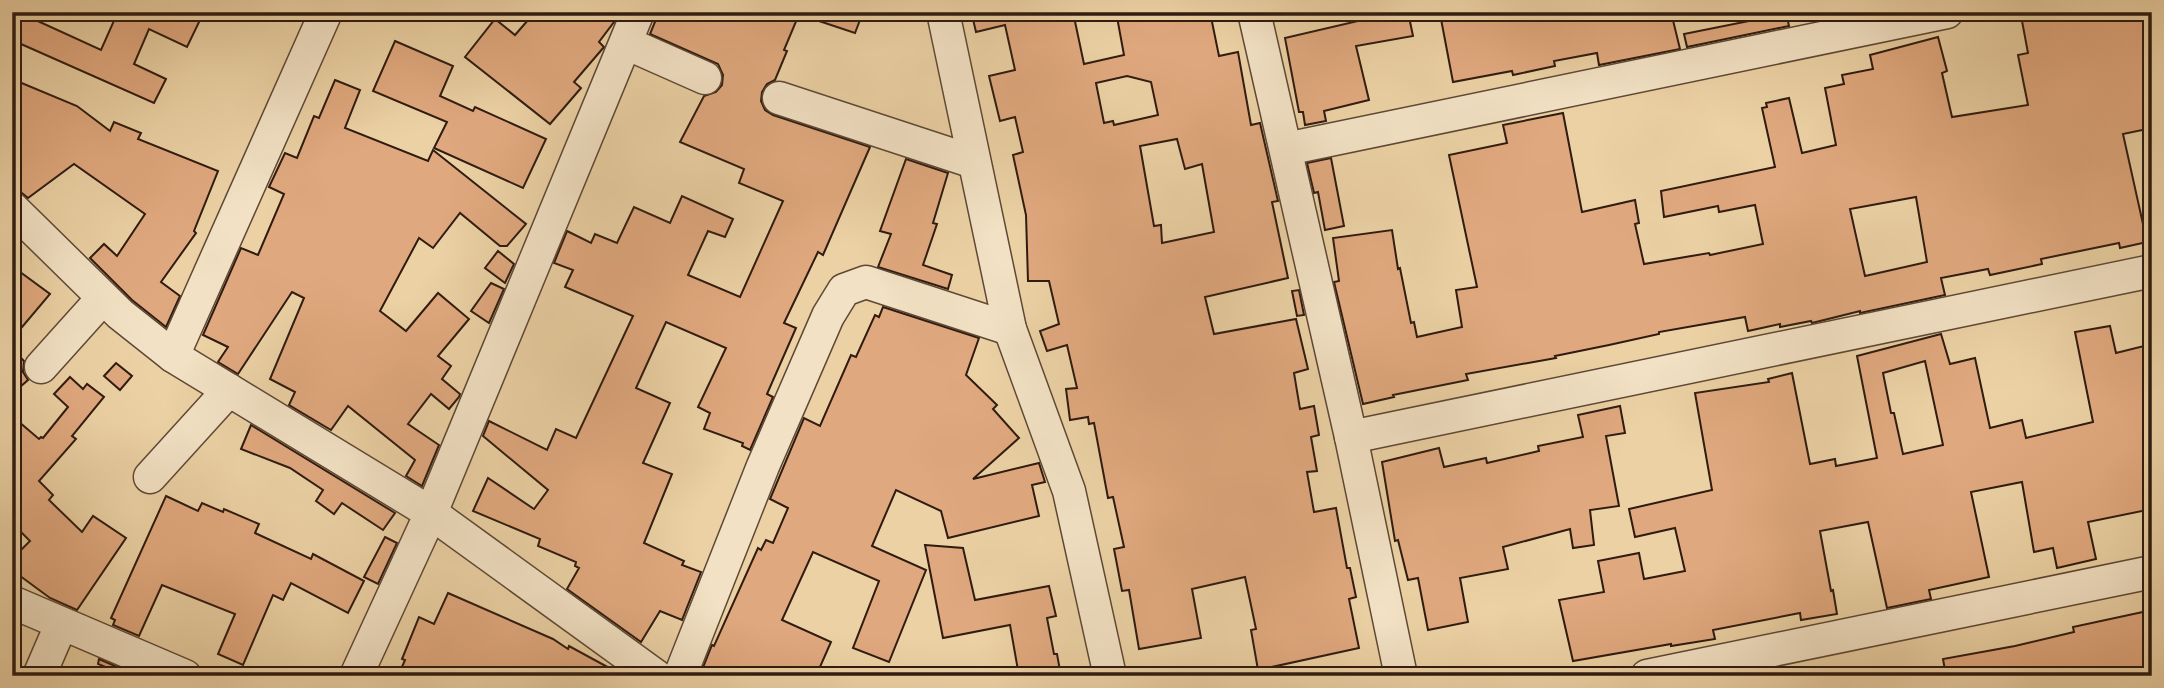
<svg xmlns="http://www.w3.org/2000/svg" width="2164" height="688" viewBox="0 0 2164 688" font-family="'Sorts Mill Goudy',serif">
<rect width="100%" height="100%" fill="#ebd1a4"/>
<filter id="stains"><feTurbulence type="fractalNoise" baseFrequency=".00286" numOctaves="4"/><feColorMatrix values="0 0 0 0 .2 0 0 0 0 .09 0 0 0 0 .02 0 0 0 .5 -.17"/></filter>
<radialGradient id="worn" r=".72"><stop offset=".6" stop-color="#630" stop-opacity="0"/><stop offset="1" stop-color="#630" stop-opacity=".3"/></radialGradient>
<g fill="#e0a87e" stroke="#2f1b10" stroke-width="2" fill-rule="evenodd">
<path d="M18,12l83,38 16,-36 -4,-2h70l17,8 -13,27 -38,-18 -15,35 32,15 -12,24 -142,-63v-17z"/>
<path d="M535,12h81l-4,7 2,3 -15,20 5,5 -30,35 7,6 -31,36 -85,-67 30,-38 20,16z"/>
<path d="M659,12h141l-16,38 3,1 -12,29 -8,4 -5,8 -1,9 4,9 8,5 97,32 -47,108 -5,-3 -34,71 12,5 -29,66 6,3 -23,53 -8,-4 1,-3 -39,-14 6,-16 -12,-6 28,-59 -60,-26 -30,66 34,15 -27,60 29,11 -28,69 40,18 -2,4 19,7 -19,48 -22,-9 -19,31 -74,-53 12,-21 -4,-2 1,-4 -38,-16 2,-7 -67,-28 15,-33 46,31 14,-19 -65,-54 6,-15 58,29 9,-21 20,9 57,-122 -68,-29 8,-17 -19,-7 13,-32 24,12 4,-9 22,9 17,-36 36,16 12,-27 51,23 -8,18 -17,-6 -20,44 52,22 43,-96 -44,-18 5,-14 -64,-27 24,-46 12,-4 6,-7 1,-10 -5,-11 -68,-30z"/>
<path d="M805,12h58l-8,21 -51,-17z"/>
<path d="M982,12h91l11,52 40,-9 -7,-38 24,-5h69l9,44 19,-4 13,73 9,-2 18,78 -6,1 16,76 -83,19 9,37 82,-15 12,50 -14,4 6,36 14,-3 5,29 -8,2 6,34 -10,1 7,40 22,-4 11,60h3l6,29 -7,2 10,49 -101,22 -7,-40 5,-1 -11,-52 -53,12 9,49 -62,11 -10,-59 -7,1 -8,-42 10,-2 -11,-50 -5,1 -14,-75 -5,1 -1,-7 -18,3 -4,-31 11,-1 -10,-43 -20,6 -7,-20 19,-7 -10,-43h-21l-2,-66 -13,-60 10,-3 -8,-35 -15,4 -11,-45 26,-6 -10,-45 -29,7 -4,-17zM1127,76l24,6 7,33 -44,10 -1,-4 -9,2 -8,-40zM1177,139l8,30 17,-5 12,68 -52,11 -1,-18 -7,1 -14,-80z"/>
<path d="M1357,12h51l5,24 -57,10 13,54 -45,11 2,10 -21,4 -2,-13h-4l-14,-74 73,-17z"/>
<path d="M1477,12h194l9,37 -81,16 -2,-12 -43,8 1,5 -42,9 -1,-4 -59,11 -12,-63z"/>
<path d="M1747,12h39l3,14 -102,21 -3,-13 65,-13z"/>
<path d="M2056,12h34l2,7 38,-7h6l1,6 15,-3v113l-29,6 24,108 -27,6 -1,-5 -78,16 1,5 -52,11 -2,-6 -47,9 4,17 -85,18v-2l-48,12 -1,-2 -31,6v-3l-32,7 -3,-14 -86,15v2l-50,11 -54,11 1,2 -90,16 2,6 -75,15 1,2 -31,7 -29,-122 5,-1 -6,-43 59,-8 6,39 2,-1 11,55 3,-1 3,15 45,-10 -6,-37 21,-3 -28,-132 58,-12 -4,-18 60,-12 19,99 53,-12 4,23 -4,1 9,40 65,-11 1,2 53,-11 -8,-39 -36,7 -1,-6 -54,11 -3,-26 114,-24 -13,-59 5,-1 -1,-4 23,-5 13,55 34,-8 -11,-57 19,-4 -2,-9 31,-6 -3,-14 68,-18 9,34 -5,2 10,44 76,-12 -10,-50 10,-2 -6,-32zM1916,197l11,65 -62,14 -15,-67z"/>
<path d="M395,41l58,25 -13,30 33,15 2,-4 71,32 -23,49 -89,-40 13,-26 -74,-31z"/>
<path d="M12,79l65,27 33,25 4,-9 27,11 -3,6 80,32 -24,60 2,2 -35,49 19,14 -14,31 -34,-27 -42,-42 14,-14 13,12 28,-42 -71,-50 -46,34 -16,-13z"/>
<path d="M335,80l25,10 -15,38 83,33 5,-11 93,74 -19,22h-7l-40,-33 -27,35 -14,-10 -39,73 26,20 32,-38 31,26 -31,37 13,10 -9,13 18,15 -1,3 -10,12 -18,-15 -23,30 31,21 -17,41 -16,-10 9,-16 -67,-54 -17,24 -42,-25 6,-13 -25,-13 34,-81 -12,-6 -54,82 -20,-12 10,-15 -25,-12 38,-87 17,7 26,-61 -15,-7 16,-34 12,5 17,-42 5,2z"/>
<path d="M1331,158l13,68 -19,4 -7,-38 -4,1 -7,-30z"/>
<path d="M906,159l42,14 -15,50 4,1 -14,41 29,10 -4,14 -70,-22 13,-33 -11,-3z"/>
<path d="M498,251l16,13 -9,19 -20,-15z"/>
<path d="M12,266l38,28 -38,45z"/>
<path d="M491,283l13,6 -15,34 -18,-12z"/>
<path d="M1299,290l5,25 -7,1 -5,-25z"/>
<path d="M883,307l96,31 -13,37 31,30 -4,4 26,29 -46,41 66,-16 6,19 -13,3 7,31 -91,22 -7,-27 -45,-21 -24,56 54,24 -37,92 -36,-14 26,-67 -66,-29 -31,68 49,22 -15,34h-102l-12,-6 10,-25 2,1 44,-98 3,2 5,-10 7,3 15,-35 -18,-9 34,-81 16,8 31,-71 5,2 19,-42 4,2z"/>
<path d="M2110,326l6,27 36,-9v165l-64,13 8,37 -39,9 -4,-20 -19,4 -12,-70 -51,10 18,85 -60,13 2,9 -44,9 -19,-86 -48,9 11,60 2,-1 4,24 -36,6 -1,-7 -87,17 2,9 -44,7v-2l-98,17 -14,-61 45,-8 -6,-31 41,-8 5,26 41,-8 -10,-43 -40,9 -6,-28 83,-19 -17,-97 74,-11 -1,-3 24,-6 18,91 25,-5 1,7 41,-8 -20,-102 84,-22 9,30 25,-6 15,70 32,-8 4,18 67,-16 -18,-90zM1925,361l18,84 -40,9 -9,-41h-3l-8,-40z"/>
<path d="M12,348l12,13 -1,11 5,8 -16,14z"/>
<path d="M116,363l16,13 -12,14 -16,-14z"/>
<path d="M70,377l13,12 4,-5 17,13 -32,39 4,3 -37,42 14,14 -4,5 33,32 11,-16 33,22 -49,72 -27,-12 -38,-28v-11l18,-18 -18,-18v-107l27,23 2,-2 2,1 25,-31 -14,-13z"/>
<path d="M1620,406l5,27 -19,3 13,70 -29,4 4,35 -21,3 -3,-19 -67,18 5,22 -48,9 8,44 -40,8 -10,-52 -10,2 -10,-40 -3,1 -13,-79 57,-14 5,19 42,-9 1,5 52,-12 -1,-5 45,-9 -5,-22z"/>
<path d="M251,425l144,88 -12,17 -41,-27 -8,11 -18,-13 7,-11 -33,-22 -49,-19z"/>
<path d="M166,496l32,15 4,-8 21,9 1,-3 35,15 -4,9 56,26 2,-5 51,27 -16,32 -57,-30 -8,17 -10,-5 -30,70 -25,-11 17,-40 -73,-29 -23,51 -26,-11 2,-5 -4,-2z"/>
<path d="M385,537l12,6 -19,41 -14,-7z"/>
<path d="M925,545l38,3 12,52 74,-14 7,30 -9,2 7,36h3l4,22h-42l-9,-51 -67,13z"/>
<path d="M448,593l105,46 15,10 1,-3 55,30h-226l7,-16 -3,-1 17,-42 15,7z"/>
<path d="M2152,610v66h-206l-3,-17 72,-13 59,-14 -1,-5z"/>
<path d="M99,659l39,17h-11l-29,-12z"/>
</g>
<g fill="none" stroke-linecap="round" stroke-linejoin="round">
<g stroke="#5e4835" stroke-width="35">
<g id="minor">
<path d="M943,12l67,317 59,162 41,185"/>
<path d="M1254,12l97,425 50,239"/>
<path d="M626,43l79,35"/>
<path d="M779,98l195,64"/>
<path d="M1286,149l661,-137"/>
<path d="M12,208l108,106 53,42 258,157 225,163"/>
<path d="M173,356l153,-344"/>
<path d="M41,367l62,-69"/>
<path d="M1351,437l801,-166"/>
<path d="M150,477l79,-87"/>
<path d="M12,602l173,74"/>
<path d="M39,676l22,-51"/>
<path d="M356,676l75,-163 207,-501"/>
<path d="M680,676l83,-210 65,-150 16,-26 22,-8 144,47"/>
<path d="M1647,676l505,-104"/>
</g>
</g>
<use href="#minor" stroke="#f2e1c4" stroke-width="32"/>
</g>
<rect width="2164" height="688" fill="none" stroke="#ebd1a4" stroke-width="42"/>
<rect x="14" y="14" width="2136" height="660" fill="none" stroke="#2f1b10" stroke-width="3.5"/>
<rect x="21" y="21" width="2122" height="646" fill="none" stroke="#2f1b10" stroke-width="2"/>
<rect width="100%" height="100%" filter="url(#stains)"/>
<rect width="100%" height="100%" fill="url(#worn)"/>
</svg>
